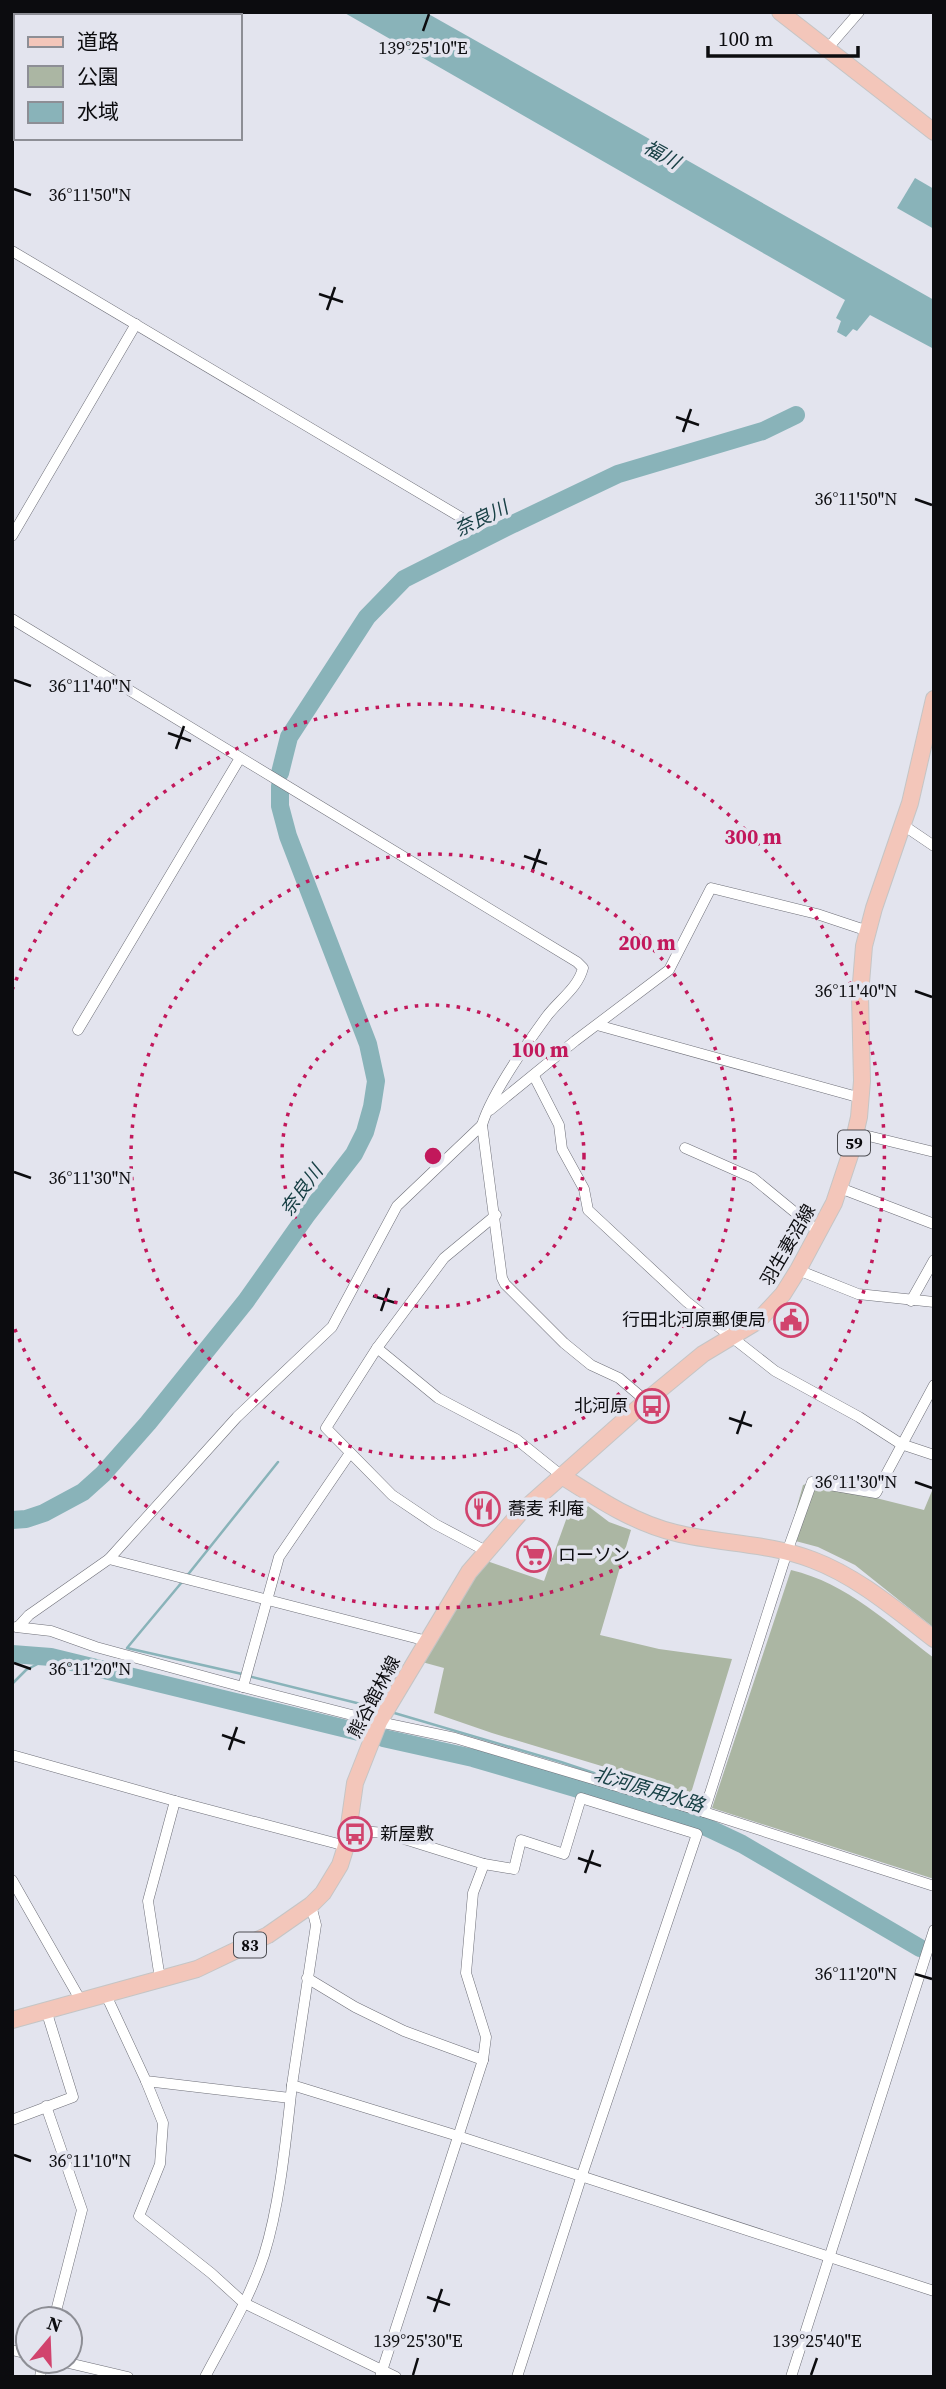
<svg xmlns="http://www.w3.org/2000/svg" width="946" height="2389" viewBox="0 0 946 2389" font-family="'Source Serif 4','Noto Sans JP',serif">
<rect width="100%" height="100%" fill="#e3e4ee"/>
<g fill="#abb6a3">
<path d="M812,1482l112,28 10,-24v142l-79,-63 -37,-18 -30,-8 15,-54z"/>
<path d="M588,1506l21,16 22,8 -31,105 59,14 73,10 -41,134 -199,-60 -58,-20 10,-45 -22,-6 62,-102 60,21 23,-64 12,4z"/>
<path d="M791,1570c56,13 99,55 143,88v221l-222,-71z"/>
</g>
<g fill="#89b3b9">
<path d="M343,12h82l509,288v49l-64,-34 -13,16 -4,-2 -7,8 -9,-5 4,-11 -5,-3 9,-18z"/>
<path d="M915,178l19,11v40l-37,-21z"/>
</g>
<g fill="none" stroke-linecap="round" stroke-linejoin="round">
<g stroke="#89b3b9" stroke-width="2.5">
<path d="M186,1577l92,-115"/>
<path d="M182,1582l-55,66 115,26"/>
<path d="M248,1676l133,33"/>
<path d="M12,1684l14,-14 25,-13"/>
<path d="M391,1712l170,50 84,28"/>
</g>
<g stroke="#89b3b9" stroke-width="18">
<path d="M280,773l9,-36 78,-120 37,-38 109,-55 105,-50 145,-43 33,-16"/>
<path d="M12,1520l14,-1 18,-6 39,-21 20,-18 45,-51 98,-122 60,-85 48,-62 11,-22 7,-25 4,-26 -8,-37 -80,-208 -8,-30v-20"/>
<path d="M12,1654l39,3 316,77"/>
<path d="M383,1738l90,20 231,68 38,18 178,104"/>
</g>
<g stroke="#6e6f78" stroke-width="11">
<g id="street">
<path d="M827,49l32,-37"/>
<path d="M12,251l450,267"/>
<path d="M12,536l124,-212"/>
<path d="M12,619c188,115 377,228 565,343l6,6c-5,20 -24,32 -36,48 -19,26 -56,79 -65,109"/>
<path d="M903,825l31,21"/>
<path d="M597,1025l264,73"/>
<path d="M78,1030l162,-272"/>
<path d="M534,1076l25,49 3,24 22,40 4,21 99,92 88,69 84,46 42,27 33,11"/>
<path d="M490,1110l85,-69 94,-71 42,-82 106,26 51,17"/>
<path d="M856,1133l78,19"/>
<path d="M685,1148l68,30 66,54"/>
<path d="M840,1188l94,36"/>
<path d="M496,1215l-52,43 -67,90 61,50 78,41 46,37"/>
<path d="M798,1270l60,24 76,8"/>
<path d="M911,1301l23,-41"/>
<path d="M377,1348l-51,80 66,67 43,29 51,27"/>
<path d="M109,1559l318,82"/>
<path d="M16,1627l35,4 45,16 147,40 136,35 76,16 249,74 230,74"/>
<path d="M18,1627l11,-12 80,-56 128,-142 95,-90 65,-121 85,-81 20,153 3,6 59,59 27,22 28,13 27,23"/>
<path d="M243,1687l36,-130 71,-104"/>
<path d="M12,1755l163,46 171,45"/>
<path d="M704,1812l83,-260 25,-70 64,11 58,-108"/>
<path d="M349,1830l36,3 99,31 -11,29 -7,80 20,64 -3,23 -103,317"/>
<path d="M484,1864l30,5 7,-29 43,14 17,-56 116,36 -116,344 -64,199"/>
<path d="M12,1880l69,121"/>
<path d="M311,1905l5,20 -24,160 166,51 476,155"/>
<path d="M307,1978l48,29 49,24 79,29"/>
<path d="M160,1979l-12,-78 27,-100"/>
<path d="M106,1995l40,86 144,17"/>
<path d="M146,2081l17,42 -3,41 -21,52 72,57 33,30 152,74"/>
<path d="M46,2106l36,104 -28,109"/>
<path d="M12,2120l61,-23 -27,-87"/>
<path d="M12,2350l16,4"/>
<path d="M60,2361l68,16"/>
<path d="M40,2377l3,-16"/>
<path d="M205,2377c21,-40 45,-79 59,-122 16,-51 22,-116 28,-170"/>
<path d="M791,2377l143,-447"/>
</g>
</g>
<g stroke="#c5c5c5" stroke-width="18">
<g id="primary">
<path d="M780,12l154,120"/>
<path d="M562,1476c36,23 72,47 114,57 45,11 94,10 137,27 45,17 83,50 121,79"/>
<path d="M12,2020l185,-51 71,-34 43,-30 12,-12 17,-28 6,-19 9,-63 24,-61 90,-150 50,-58 127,-113 57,-47 55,-33 25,-27 15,-24 36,-67 17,-51 8,-35 3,-36 -2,-86 4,-49 10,-38 36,-105 24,-104"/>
</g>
</g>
<use href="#street" stroke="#fff" stroke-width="10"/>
<use href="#primary" stroke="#f3c6ba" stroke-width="16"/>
</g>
<path fill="none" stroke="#0c0c0f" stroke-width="2.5" d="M423,31l6,-17M14,189l17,6M319,294l24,8M327,310l8,-23M676,417l23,8M683,432l8,-23M915,499l17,6M14,680l17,6M168,733l23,8M176,749l8,-23M524,856l23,8M532,872l8,-23M915,991l17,6M14,1172l17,6M373,1296l23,7M381,1311l8,-23M729,1418l23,8M737,1434l8,-23M915,1482l17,6M14,1663l17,6M222,1735l23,8M229,1750l8,-23M578,1858l23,8M585,1873l8,-23M915,1974l17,5M14,2155l17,6M427,2297l23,8M434,2312l8,-23M413,2375l5,-17M811,2375l6,-17"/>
<g fill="none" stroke="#c2185b" stroke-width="3.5" stroke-dasharray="3.5 7">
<circle cx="433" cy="1156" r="151"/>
<circle cx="433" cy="1156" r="302"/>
<path d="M12 990A452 452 0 1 1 12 1322"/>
</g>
<defs>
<g id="civic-ring" transform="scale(1.75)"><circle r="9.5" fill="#e3e4ee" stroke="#d1436d" stroke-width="1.5"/><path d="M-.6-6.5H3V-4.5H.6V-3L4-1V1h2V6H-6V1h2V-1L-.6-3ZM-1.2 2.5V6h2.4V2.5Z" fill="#d1436d"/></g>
<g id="bus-ring" transform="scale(1.75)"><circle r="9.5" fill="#e3e4ee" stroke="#d1436d" stroke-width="1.5"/><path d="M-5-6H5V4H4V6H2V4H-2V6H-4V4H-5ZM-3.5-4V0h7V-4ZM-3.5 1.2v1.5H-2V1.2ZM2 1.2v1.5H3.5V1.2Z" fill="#d1436d"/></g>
<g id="restaurant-ring" transform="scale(1.75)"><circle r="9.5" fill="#e3e4ee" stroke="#d1436d" stroke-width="1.5"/><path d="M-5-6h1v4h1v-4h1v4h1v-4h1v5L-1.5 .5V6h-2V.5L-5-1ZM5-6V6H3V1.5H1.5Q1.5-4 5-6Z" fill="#d1436d"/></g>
<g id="supermarket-ring" transform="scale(1.75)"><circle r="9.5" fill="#e3e4ee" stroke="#d1436d" stroke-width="1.5"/><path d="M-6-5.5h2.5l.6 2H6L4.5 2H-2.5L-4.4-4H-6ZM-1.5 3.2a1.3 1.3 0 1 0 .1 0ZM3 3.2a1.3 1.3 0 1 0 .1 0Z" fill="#d1436d"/></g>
</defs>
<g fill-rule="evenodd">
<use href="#civic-ring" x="791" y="1320"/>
<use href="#bus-ring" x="652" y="1406"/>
<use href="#restaurant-ring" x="483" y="1509"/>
<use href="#supermarket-ring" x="534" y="1555"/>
<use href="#bus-ring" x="355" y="1834"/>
</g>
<g text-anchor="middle" stroke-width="7" stroke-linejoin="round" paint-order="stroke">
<g fill="#e3e4ee" stroke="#4c4d52" stroke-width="2">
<rect x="838" y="1130.5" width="32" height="25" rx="5"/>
<rect x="234" y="1932.5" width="32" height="25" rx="5"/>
</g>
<g font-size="16" font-weight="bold" fill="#0c0c0f">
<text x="854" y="1149">59</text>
<text x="250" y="1951">83</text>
</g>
<g font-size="18" fill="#0c0c0f" stroke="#e3e4ee">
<text transform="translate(788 1245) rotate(-60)" y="6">羽生妻沼線</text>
<text transform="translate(374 1697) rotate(-62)" y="6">熊谷館林線</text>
</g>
<g font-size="18" fill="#0c0c0f" stroke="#e3e4ee" text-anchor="start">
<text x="766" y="1326" text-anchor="end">行田北河原郵便局</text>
<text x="628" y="1412" text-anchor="end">北河原</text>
<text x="508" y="1515">蕎麦 利庵</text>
<text x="558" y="1561">ローソン</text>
<text x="380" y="1840">新屋敷</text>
</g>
<g font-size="19" font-style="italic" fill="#184045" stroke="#e3e4ee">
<text transform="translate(662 154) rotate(29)" y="7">福川</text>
<text transform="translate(481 518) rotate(-26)" y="7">奈良川</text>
<text transform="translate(301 1190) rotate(-54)" y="7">奈良川</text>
<text transform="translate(649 1789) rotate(17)" y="7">北河原用水路</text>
</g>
</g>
<g font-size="18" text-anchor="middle" fill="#0c0c0f" stroke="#e3e4ee" stroke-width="7" stroke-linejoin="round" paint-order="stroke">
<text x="423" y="54">139°25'10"E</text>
<text x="90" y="201">36°11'50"N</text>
<text x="856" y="505">36°11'50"N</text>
<text x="90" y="692">36°11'40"N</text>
<text x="856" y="997">36°11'40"N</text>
<text x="90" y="1184">36°11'30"N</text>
<text x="856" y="1488">36°11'30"N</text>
<text x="90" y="1675">36°11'20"N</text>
<text x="856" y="1980">36°11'20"N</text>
<text x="90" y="2167">36°11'10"N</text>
<text x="418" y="2347">139°25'30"E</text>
<text x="817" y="2347">139°25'40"E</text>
</g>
<circle cx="433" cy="1156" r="10" fill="#c2185b" stroke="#e3e4ee" stroke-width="3.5"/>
<g font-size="21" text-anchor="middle" font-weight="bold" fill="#c2185b" stroke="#e3e4ee" stroke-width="7" stroke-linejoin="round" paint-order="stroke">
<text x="753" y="844">300 m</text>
<text x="647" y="950">200 m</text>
<text x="540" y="1057">100 m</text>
</g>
<rect width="946" height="2389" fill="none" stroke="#0c0c0f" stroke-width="28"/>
<rect x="14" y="14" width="228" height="126" fill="#e3e4ee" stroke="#8d8e95" stroke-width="2"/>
<rect x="28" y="37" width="35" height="10" fill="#f3c6ba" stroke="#8d8e95" stroke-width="2"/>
<text x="77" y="49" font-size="21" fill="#0c0c0f">道路</text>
<rect x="28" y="66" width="35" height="21" fill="#abb6a3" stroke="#8d8e95" stroke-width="2"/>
<text x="77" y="84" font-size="21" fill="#0c0c0f">公園</text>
<rect x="28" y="102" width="35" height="21" fill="#89b3b9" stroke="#8d8e95" stroke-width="2"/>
<text x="77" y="119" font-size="21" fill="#0c0c0f">水域</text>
<g transform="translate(49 2340) rotate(19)"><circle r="33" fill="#e3e4ee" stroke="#8d8e95" stroke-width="2"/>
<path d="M0-5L12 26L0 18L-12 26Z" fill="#d1436d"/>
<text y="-10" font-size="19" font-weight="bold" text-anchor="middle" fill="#0c0c0f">N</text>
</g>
<path d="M708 46v10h150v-10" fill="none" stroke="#0c0c0f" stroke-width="3.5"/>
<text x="718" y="46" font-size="21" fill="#0c0c0f" stroke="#e3e4ee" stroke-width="5" paint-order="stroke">100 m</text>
</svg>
